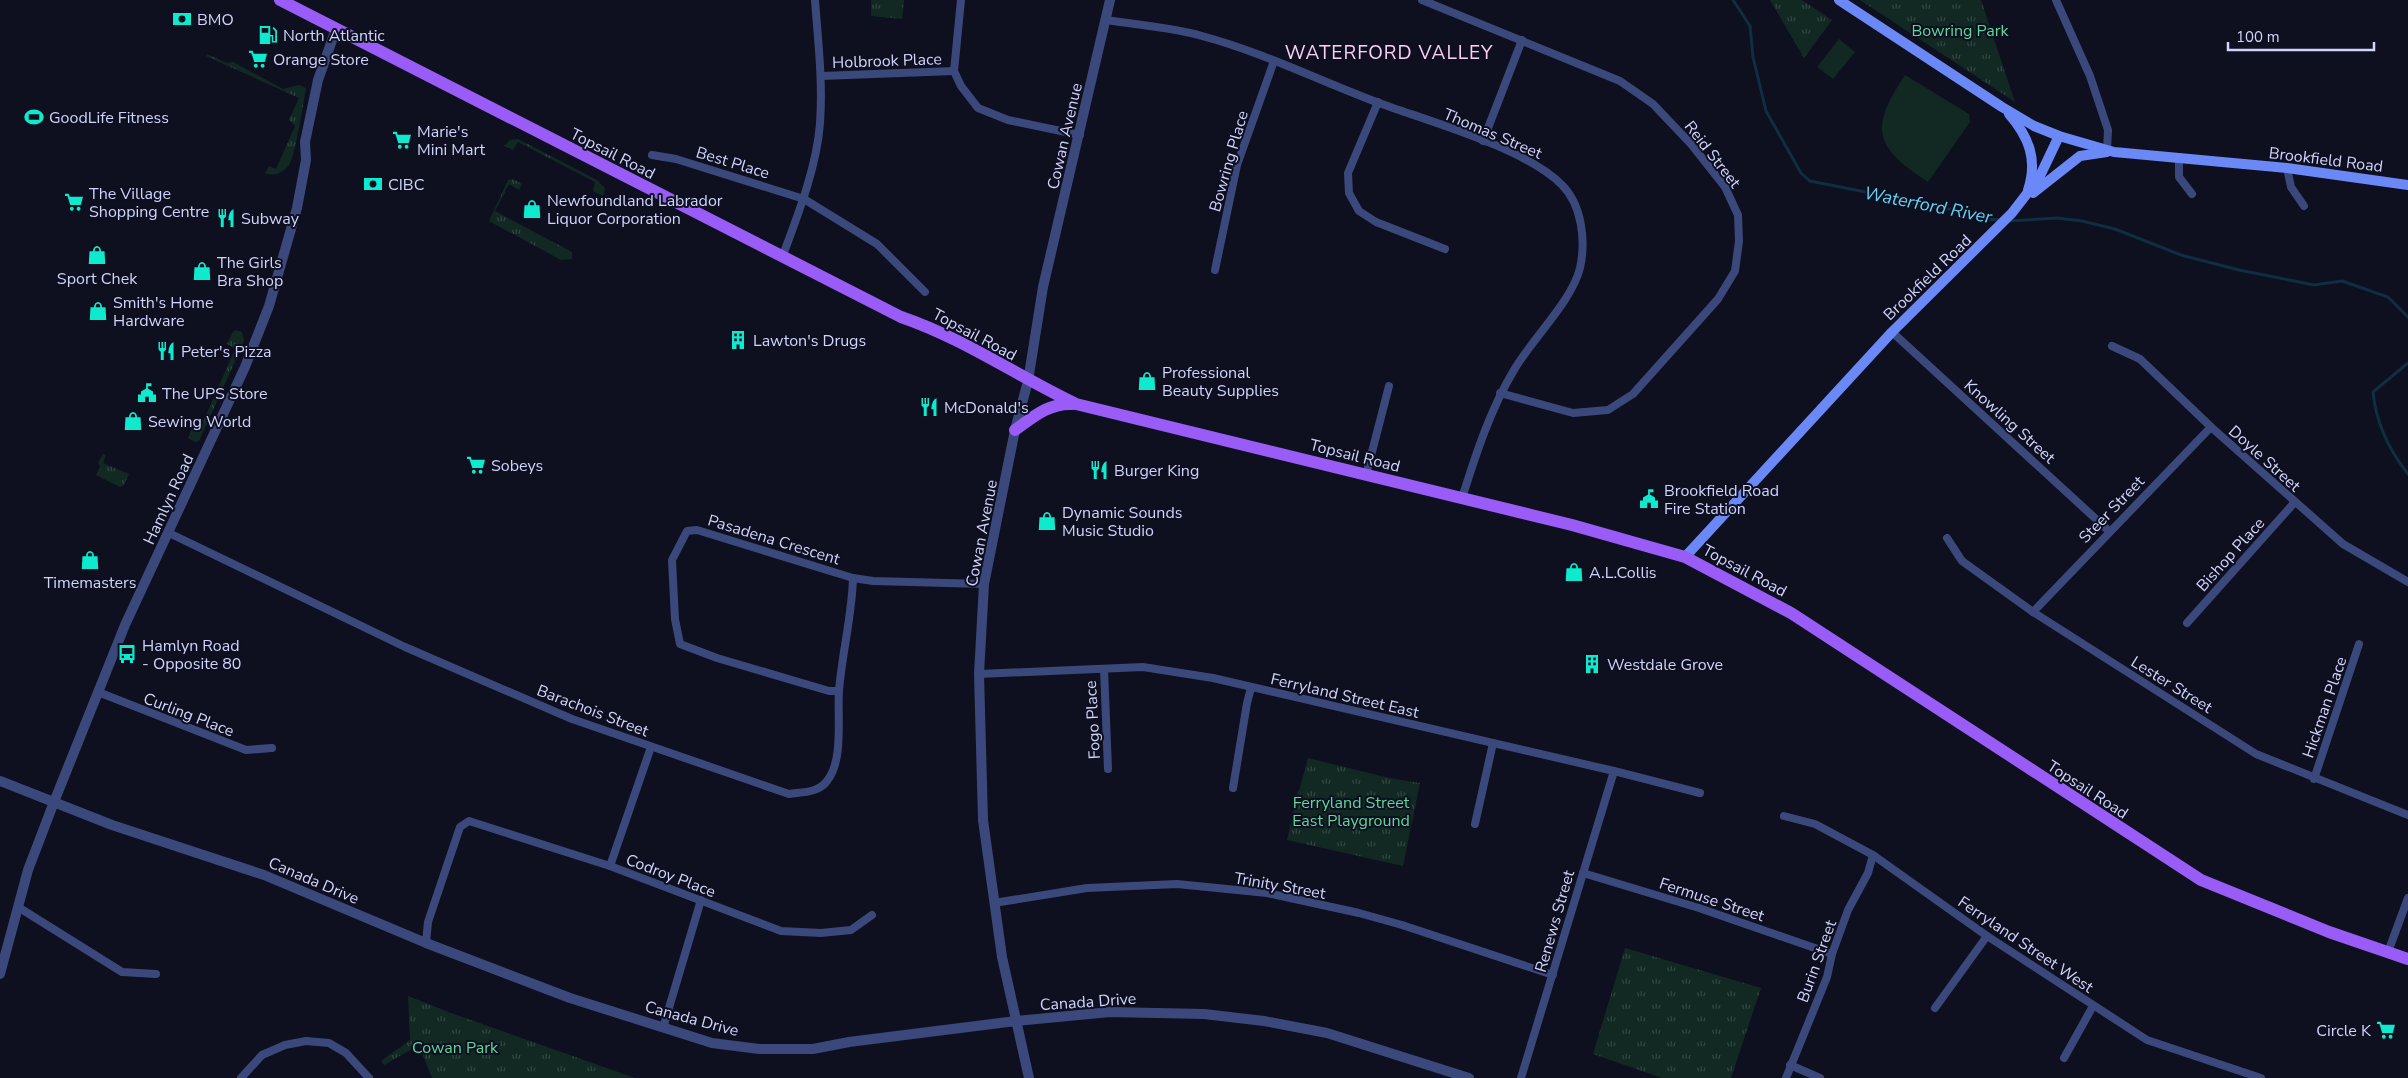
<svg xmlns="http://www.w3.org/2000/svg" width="2408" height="1078" viewBox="0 0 2408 1078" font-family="'Nunito Sans',sans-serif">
<defs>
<pattern id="grass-tufts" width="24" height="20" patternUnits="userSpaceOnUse" patternTransform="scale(1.25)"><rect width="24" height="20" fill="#112922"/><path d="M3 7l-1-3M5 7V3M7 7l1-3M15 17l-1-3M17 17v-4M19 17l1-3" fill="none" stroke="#334743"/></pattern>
</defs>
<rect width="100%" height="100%" fill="#0e0f1f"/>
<g fill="url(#grass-tufts)">
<path d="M871,0h33l-2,19 -31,-3z"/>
<path d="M1770,0h32l30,20 -28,38z"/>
<path d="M1860,0h121l34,102z"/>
<path d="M207,54l20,9 6,-1 50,27 16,-4 7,3c-2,13 -11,69 -17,77 -6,8 -16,12 -24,8l4,-7 7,3 19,-43 -6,-6 10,-22 -93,-42z"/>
<path d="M518,139l79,41 8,8 -2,8 -10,-5 2,-9 -77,-40 -5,8 -9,-4 6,-6z"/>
<path d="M513,179l9,5 -3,6 -10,-6 -14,27 77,41v7l-11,1 -72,-39 19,-41z"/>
<path d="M236,330l6,2 2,9 -2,5 -43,95 -4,1 -7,-4 5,-12 7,3 35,-80 -8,-5 6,-12z"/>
<path d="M103,454l3,1 -3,8 26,11 -5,11 -4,2 -24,-12 4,-9 -2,-3z"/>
<path d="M1308,758l81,20 31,5 -17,83 -116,-26 11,-49h1z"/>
<path d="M1625,948l136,40 -30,90h-69l-69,-24z"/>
<path d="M408,996l43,17 184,65h-203l-13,-33 -35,20 -3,-4 29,-21z"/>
</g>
<g fill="#112922">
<path d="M1839,39l16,13 -22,27 -16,-12z"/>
<path d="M1905,75l64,39 1,8 -42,60c-54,-35 -59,-53 -23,-107z"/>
</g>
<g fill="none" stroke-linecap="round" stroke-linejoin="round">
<g stroke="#0f2e42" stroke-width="3">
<path d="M1733,0l17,26 3,31 13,54 35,62 9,8 71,14 12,5 62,10 28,9 19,1"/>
<path d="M2008,221l49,-3 25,3 33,8 66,26 58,15 75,15 28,-4 46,16 20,20"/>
<path d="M2408,363l-35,29c3,31 16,58 35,82"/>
</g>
<g stroke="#3b487c" stroke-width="8">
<path d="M961,0l-7,71 7,15 17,22 30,12 72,15"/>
<path d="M1422,0l198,81 33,23 38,40 34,43 13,28 1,26 -4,30 -17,28 -85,95 -25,16 -35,3 -73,-20"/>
<path d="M2056,0l34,76 18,54 -1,20"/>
<path d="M1106,20c32,5 65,7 96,16 60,16 118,45 177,67 49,18 147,45 183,82 20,20 24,56 18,83 -8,33 -48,71 -66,102 -24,40 -38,84 -52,128"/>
<path d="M821,76l133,-5"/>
<path d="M1378,102l-30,71 1,20 10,18 17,11 69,27"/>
<path d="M1483,141l39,-101"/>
<path d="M652,155l24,4 128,40 73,45 48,48"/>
<path d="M2179,157v20l13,17"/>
<path d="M2287,168l4,19 13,19"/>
<path d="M783,255c15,-40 34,-89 37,-132 3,-41 -2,-82 -5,-123"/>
<path d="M1215,270l22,-105 37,-104"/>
<path d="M1892,332l217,199"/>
<path d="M2112,346l28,13 71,68 132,117 65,38"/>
<path d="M1366,475l23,-89"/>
<path d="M169,533l236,114 167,72 217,75c14,-2 29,-1 38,-13 17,-21 10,-64 12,-90 3,-38 13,-75 14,-113"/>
<path d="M1947,538l15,23 71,51 223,142 152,61"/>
<path d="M2033,612l178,-185"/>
<path d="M2187,623l107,-120"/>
<path d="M1104,669l4,100"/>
<path d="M979,674l164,-7 70,11 401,93 86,22"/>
<path d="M839,691h-10l-112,-33 -37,-14 -5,-25 -3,-59 15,-29 10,-1 156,48 20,3 111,3"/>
<path d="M98,692l148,58 26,-2"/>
<path d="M2314,779l45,-135"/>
<path d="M1233,788l14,-85 4,-15"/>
<path d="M1784,816l31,8 58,31 114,81 160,104 114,38"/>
<path d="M1475,824l18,-81"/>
<path d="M610,866l41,-119"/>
<path d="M1583,873l116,35 133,46"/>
<path d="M994,903l93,-15 90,-4 90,9 92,20 43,12 151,50"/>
<path d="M18,907l104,65 34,2"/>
<path d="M426,943l2,-21 32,-95 9,-6 141,45 171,65 40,2 30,-3 21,-15"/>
<path d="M2388,952l20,-54"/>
<path d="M1935,1008l52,-72"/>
<path d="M663,1028l38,-128"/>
<path d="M2064,1058l29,-52"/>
<path d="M1790,1065l30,13"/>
<path d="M241,1078l21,-23 23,-10 21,-4 23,2 17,10 23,25"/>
<path d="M1521,1078l93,-307"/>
<path d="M1786,1078l41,-101 5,-23 16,-44 20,-37 5,-18"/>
</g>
<g stroke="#3b487c" stroke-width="10">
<path d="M0,781l112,44 152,50 162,68 144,55 142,45 47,6h54l36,-7 167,-21 94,-9 94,2 60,7 63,12 142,45"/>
<path d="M0,974l28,-104 26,-68 71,-177 120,-258 24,-61 28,-98 9,-48 -1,-18 13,-62 18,-51"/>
<path d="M1029,1078l-27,-121 -19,-137 -4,-146 5,-90 31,-154 13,-49 15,-94 67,-287"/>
</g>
<g stroke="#6b88f7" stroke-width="10">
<path d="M1839,0l163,107 32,19 25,10 55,16 173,16 121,17"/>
<path d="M2009,114c20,23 29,46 19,76"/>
<path d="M2033,193l47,-37 27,-4"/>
<path d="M1685,557l207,-225 120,-119 27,-35 20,-42"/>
</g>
<g stroke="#995cf6" stroke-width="12">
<path d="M280,0l621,317c62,21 116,59 175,87l496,121 113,32 106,56 410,267 128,52 79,27"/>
<path d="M1015,430c18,-13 34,-27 57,-26"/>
</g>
</g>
<defs>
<g id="bank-bare" transform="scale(1.5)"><path d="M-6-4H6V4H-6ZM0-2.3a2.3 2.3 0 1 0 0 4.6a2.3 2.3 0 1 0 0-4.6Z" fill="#0deacd" stroke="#0e0f1f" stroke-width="2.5" paint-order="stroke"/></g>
<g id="fuel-bare" transform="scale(1.5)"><path d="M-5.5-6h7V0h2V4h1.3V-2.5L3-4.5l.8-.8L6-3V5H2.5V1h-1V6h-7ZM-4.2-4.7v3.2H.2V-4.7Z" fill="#0deacd" stroke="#0e0f1f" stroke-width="2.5" paint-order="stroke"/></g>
<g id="supermarket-bare" transform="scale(1.5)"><path d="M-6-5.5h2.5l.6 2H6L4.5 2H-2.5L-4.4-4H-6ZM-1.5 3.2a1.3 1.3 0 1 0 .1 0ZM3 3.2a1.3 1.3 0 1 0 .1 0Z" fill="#0deacd" stroke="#0e0f1f" stroke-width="2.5" paint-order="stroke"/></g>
<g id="stadium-bare" transform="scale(1.5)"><path d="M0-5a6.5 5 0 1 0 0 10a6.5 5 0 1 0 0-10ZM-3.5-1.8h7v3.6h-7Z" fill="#0deacd" stroke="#0e0f1f" stroke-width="2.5" paint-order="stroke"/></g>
<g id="shop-bare" transform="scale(1.5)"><path d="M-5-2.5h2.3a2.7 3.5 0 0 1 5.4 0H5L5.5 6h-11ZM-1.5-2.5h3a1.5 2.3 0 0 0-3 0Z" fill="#0deacd" stroke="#0e0f1f" stroke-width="2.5" paint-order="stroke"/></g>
<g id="restaurant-bare" transform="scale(1.5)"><path d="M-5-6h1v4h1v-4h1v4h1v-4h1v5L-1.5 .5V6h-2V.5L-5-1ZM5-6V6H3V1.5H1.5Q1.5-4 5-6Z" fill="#0deacd" stroke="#0e0f1f" stroke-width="2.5" paint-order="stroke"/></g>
<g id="building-bare" transform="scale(1.5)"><path d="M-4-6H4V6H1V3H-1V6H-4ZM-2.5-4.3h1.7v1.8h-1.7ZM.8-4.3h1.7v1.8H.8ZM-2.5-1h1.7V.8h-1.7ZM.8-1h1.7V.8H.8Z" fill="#0deacd" stroke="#0e0f1f" stroke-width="2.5" paint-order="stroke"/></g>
<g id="civic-bare" transform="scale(1.5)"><path d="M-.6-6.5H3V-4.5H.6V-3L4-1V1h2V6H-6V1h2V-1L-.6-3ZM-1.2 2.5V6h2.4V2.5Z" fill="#0deacd" stroke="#0e0f1f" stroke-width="2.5" paint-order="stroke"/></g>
<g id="bus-bare" transform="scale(1.5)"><path d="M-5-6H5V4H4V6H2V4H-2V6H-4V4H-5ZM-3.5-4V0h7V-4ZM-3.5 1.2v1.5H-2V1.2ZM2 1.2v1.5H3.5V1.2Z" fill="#0deacd" stroke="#0e0f1f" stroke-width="2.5" paint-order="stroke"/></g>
</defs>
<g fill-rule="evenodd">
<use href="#bank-bare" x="182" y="19"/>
<use href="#fuel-bare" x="268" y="35"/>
<use href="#supermarket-bare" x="258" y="59"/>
<use href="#stadium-bare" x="34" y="117"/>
<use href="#supermarket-bare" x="402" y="140"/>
<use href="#bank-bare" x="373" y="184"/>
<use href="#supermarket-bare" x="74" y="202"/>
<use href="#shop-bare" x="532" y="209"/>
<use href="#restaurant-bare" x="226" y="218"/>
<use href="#shop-bare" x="97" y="255"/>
<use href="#shop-bare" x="202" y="271"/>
<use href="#shop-bare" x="98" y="311"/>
<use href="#building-bare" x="738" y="340"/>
<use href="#restaurant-bare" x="166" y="351"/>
<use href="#shop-bare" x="1147" y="381"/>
<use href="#civic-bare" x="147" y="393"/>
<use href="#restaurant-bare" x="929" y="407"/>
<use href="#shop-bare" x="133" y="421"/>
<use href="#supermarket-bare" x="476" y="465"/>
<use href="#restaurant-bare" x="1099" y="470"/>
<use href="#civic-bare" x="1649" y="499"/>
<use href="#shop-bare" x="1047" y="521"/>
<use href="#shop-bare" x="90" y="560"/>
<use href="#shop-bare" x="1574" y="572"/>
<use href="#bus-bare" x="127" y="654"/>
<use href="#building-bare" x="1592" y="664"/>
<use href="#supermarket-bare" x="2386" y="1030"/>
</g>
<g text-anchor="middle" stroke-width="4" stroke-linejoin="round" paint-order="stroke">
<g font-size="16" fill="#cfd4fc" stroke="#0e0f1f" text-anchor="start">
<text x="197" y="25">BMO</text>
<text x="283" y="41">North Atlantic</text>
<text x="273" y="65">Orange Store</text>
<text x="49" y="123">GoodLife Fitness</text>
<text x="417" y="137">Marie's<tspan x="417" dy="18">Mini Mart</tspan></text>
<text x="388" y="190">CIBC</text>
<text x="89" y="199">The Village<tspan x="89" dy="18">Shopping Centre</tspan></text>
<text x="547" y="206">Newfoundland Labrador<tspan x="547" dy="18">Liquor Corporation</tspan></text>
<text x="241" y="224">Subway</text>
<text x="217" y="268">The Girls<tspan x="217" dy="18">Bra Shop</tspan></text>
<text x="97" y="284" text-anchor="middle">Sport Chek</text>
<text x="113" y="308">Smith's Home<tspan x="113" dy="18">Hardware</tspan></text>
<text x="753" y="346">Lawton's Drugs</text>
<text x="181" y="357">Peter's Pizza</text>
<text x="1162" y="378">Professional<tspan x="1162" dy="18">Beauty Supplies</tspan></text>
<text x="162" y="399">The UPS Store</text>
<text x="944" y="413">McDonald's</text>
<text x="148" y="427">Sewing World</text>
<text x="491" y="471">Sobeys</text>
<text x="1114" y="476">Burger King</text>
<text x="1664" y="496">Brookfield Road<tspan x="1664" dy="18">Fire Station</tspan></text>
<text x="1062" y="518">Dynamic Sounds<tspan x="1062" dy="18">Music Studio</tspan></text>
<text x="1589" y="578">A.L.Collis</text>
<text x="90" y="588" text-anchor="middle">Timemasters</text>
<text x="142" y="651">Hamlyn Road<tspan x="142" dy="18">- Opposite 80</tspan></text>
<text x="1607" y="670">Westdale Grove</text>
<text x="2371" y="1036" text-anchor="end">Circle K</text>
</g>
<g font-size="16" fill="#5fd89e" stroke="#0e0f1f">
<text x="1960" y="36">Bowring Park</text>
<text x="1351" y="808">Ferryland Street<tspan x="1351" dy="18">East Playground</tspan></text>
<text x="455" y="1053">Cowan Park</text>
</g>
<g font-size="16" fill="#cfd4fc" stroke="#0e0f1f">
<text transform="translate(887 60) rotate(-2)" y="6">Holbrook Place</text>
<text transform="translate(1493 133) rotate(23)" y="6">Thomas Street</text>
<text transform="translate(1064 136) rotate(-77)" y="6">Cowan Avenue</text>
<text transform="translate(613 153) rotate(27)" y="6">Topsail Road</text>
<text transform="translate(1713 154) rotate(52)" y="6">Reid Street</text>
<text transform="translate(2326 159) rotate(7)" y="6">Brookfield Road</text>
<text transform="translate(1228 161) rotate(-74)" y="6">Bowring Place</text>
<text transform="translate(733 162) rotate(17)" y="6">Best Place</text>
<text transform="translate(1927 277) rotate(-44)" y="6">Brookfield Road</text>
<text transform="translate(975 334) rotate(28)" y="6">Topsail Road</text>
<text transform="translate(2010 421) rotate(42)" y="6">Knowling Street</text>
<text transform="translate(1355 455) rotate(14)" y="6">Topsail Road</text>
<text transform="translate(2265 458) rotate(42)" y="6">Doyle Street</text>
<text transform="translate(168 499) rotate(-65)" y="6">Hamlyn Road</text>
<text transform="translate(2111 509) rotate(-46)" y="6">Steer Street</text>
<text transform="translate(981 533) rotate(-79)" y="6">Cowan Avenue</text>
<text transform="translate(774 539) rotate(17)" y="6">Pasadena Crescent</text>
<text transform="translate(2230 554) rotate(-48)" y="6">Bishop Place</text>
<text transform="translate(1745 570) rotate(28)" y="6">Topsail Road</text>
<text transform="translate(2172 684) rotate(32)" y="6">Lester Street</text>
<text transform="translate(1345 695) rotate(13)" y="6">Ferryland Street East</text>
<text transform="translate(2324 707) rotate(-71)" y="6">Hickman Place</text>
<text transform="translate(593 710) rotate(21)" y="6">Barachois Street</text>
<text transform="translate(189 714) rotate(21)" y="6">Curling Place</text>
<text transform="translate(1092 720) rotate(-93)" y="6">Fogo Place</text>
<text transform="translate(2088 789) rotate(33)" y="6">Topsail Road</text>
<text transform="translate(671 875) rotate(21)" y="6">Codroy Place</text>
<text transform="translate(314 880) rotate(23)" y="6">Canada Drive</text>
<text transform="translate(1280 885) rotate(10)" y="6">Trinity Street</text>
<text transform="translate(1712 899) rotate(18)" y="6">Fermuse Street</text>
<text transform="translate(1554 921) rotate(-74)" y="6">Renews Street</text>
<text transform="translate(2026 944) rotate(34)" y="6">Ferryland Street West</text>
<text transform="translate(1816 961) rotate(-70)" y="6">Burin Street</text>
<text transform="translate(1088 1001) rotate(-4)" y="6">Canada Drive</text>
<text transform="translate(692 1018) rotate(15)" y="6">Canada Drive</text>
</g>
<g font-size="18" font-style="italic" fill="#63d4f6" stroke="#0e0f1f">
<text transform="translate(1928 205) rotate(11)" y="6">Waterford River</text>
</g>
<g font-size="19" letter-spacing="1" fill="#fcd1f7" stroke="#0e0f1f">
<text x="1389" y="59">WATERFORD VALLEY</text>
</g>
</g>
<path d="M2228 42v8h146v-8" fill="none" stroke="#cfd4fc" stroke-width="2.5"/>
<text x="2236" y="42" font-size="15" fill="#cfd4fc" stroke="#0e0f1f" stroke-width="4" paint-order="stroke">100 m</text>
</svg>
